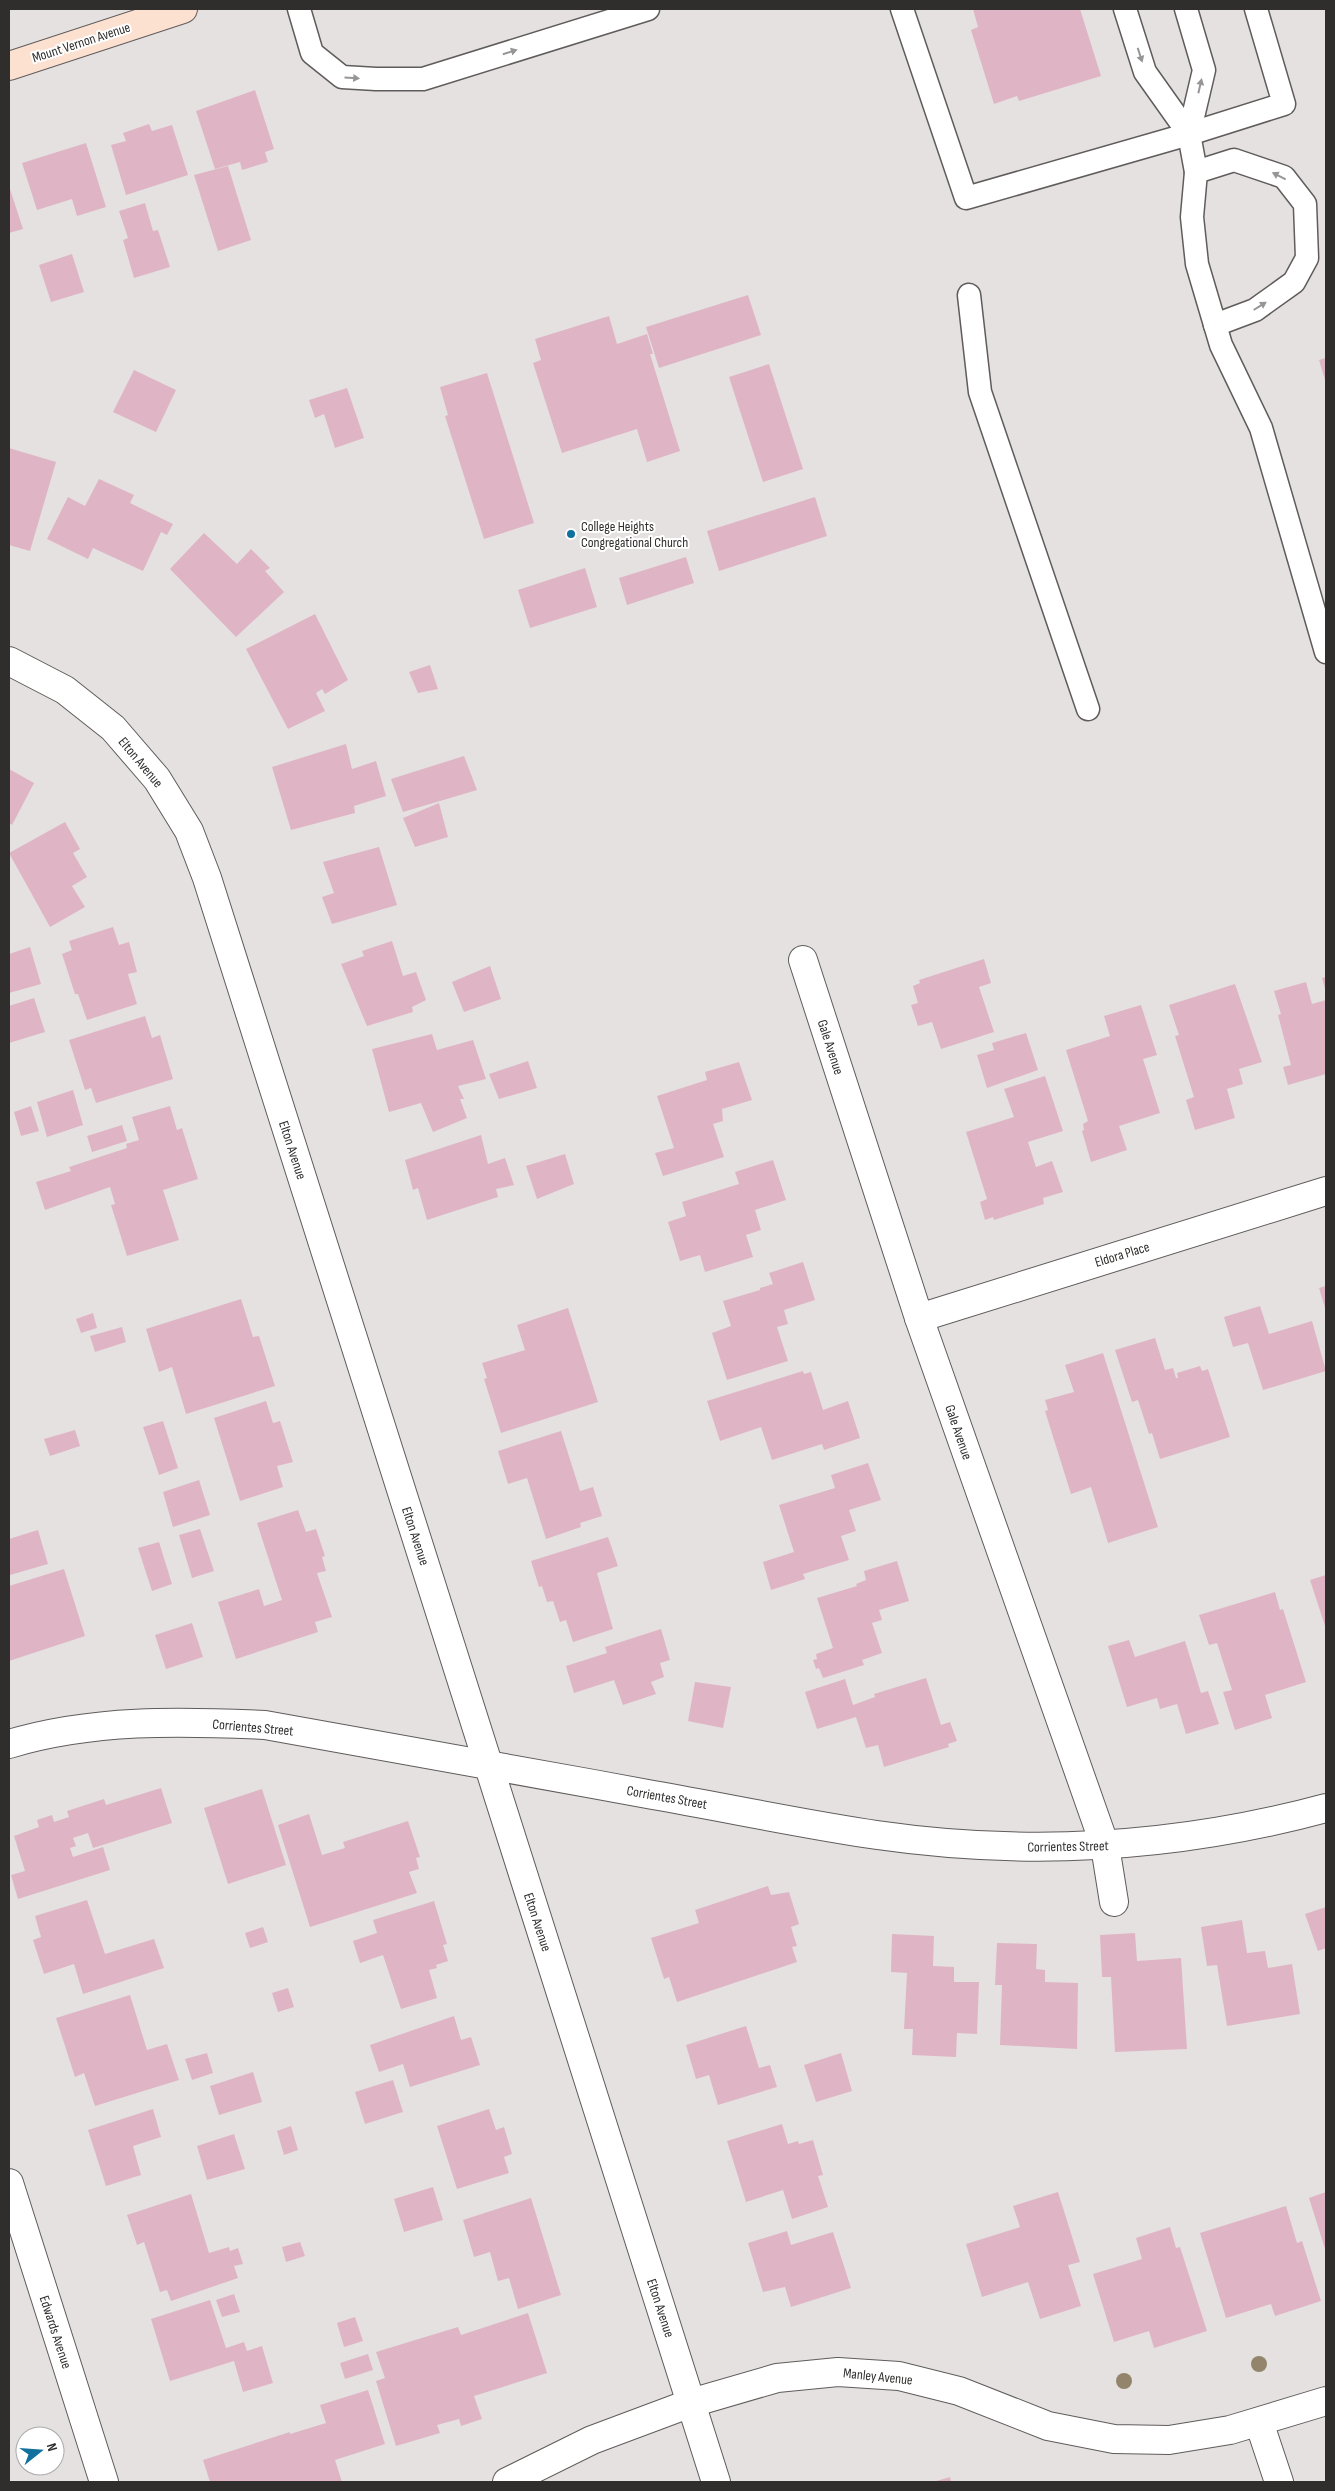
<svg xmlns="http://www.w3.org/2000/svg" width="1335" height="2491" viewBox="0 0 1335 2491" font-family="'Sofia Sans Condensed',sans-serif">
<rect width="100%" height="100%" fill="#e5e1e1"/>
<g fill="#dfb5c5">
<path d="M973,9h107l21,67 -82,25 -2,-5 -23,8 -23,-74 7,-3z"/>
<path d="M255,90l19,59 -9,3 3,10 -26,8 -2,-8 -25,7 -19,-58z"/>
<path d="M149,124l3,7 20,-6 16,50 -62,20 -15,-50 15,-4 -3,-8z"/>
<path d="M86,143l20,64 -29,9 -5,-17 -35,11 -15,-47z"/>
<path d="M228,166l23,74 -33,11 -24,-76z"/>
<path d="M9,186l14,43 -14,4z"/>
<path d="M145,203l8,28 5,-1 12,37 -36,11 -11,-38 5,-2 -9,-27z"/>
<path d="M72,254l12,38 -33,10 -12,-37z"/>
<path d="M748,295l13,40 -102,33 -13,-41z"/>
<path d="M609,316l8,28 30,-10 6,20h-3l30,97 -33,11 -10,-33 -75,24 -29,-90 8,-3 -6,-21z"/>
<path d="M1326,358v25l-7,-23z"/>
<path d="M769,364l34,105 -40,13 -34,-105z"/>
<path d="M134,370l42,20 -20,42 -43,-20z"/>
<path d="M487,373l47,150 -50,16 -39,-123 3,-1 -8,-28z"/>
<path d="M347,388l17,50 -29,10 -11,-34 -9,4 -6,-18z"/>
<path d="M9,448l47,14 -26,89 -21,-6z"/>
<path d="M99,479l35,16 -4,8 43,21 -6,11 -6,-3 -18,39 -50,-23 -5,11 -41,-20 21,-42 17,9z"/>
<path d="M815,497l12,39 -108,35 -12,-40z"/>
<path d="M204,533l33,31 14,-15 19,19 -5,3 19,21 -48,45 -66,-68z"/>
<path d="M686,557l8,26 -67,22 -8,-27z"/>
<path d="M585,568l12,39 -67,21 -12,-38z"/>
<path d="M315,614l33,66 -23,14 -3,-5 -6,4 9,18 -37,18 -42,-80z"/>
<path d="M430,665l8,24 -20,4 -9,-21z"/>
<path d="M346,744l6,25 24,-8 10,35 -32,10 1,7 -64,17 -19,-63z"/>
<path d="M464,756l13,34 -74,22 -12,-33z"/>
<path d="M9,769l25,14 -22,42 -3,-2z"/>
<path d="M439,803l9,34 -33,10 -12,-29z"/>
<path d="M65,822l15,27 -7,4 14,24 -15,9 13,21 -35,20 -41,-74z"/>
<path d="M379,847l18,58 -65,19 -10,-27 12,-4 -11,-31z"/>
<path d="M113,927l6,18 10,-3 8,30 -9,2 9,30 -50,16 -9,-26h-3l-13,-40 10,-4 -3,-9z"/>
<path d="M392,941l11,35 13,-4 10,28 -14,7 1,5 -46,14 -26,-62 23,-8 -2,-5z"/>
<path d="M30,947l11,37 -32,9v-39z"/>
<path d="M984,959l7,24 -12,4 15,45 -53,17 -9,-27 -14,4 -7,-21 7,-2 -5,-17 7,-3 -1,-3z"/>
<path d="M490,966l11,33 -37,13 -12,-30z"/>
<path d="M1326,977v15l-4,-14z"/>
<path d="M1306,982l6,22 14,-4v74l-38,11 -5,-18 8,-2 -13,-50 3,-1 -7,-23z"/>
<path d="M1235,984l27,78 -23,7 4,15 -16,5 8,29 -40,12 -9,-30 8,-3 -19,-61 4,-1 -10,-30z"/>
<path d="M34,998l11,34 -36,11v-37z"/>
<path d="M1141,1005l16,50 -14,4 17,54 -41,13 8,24 -36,12 -9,-31 2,-1 -1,-6 5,-3 -22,-71 44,-14 -6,-20z"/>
<path d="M145,1016l7,22 8,-3 13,44 -77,24 -5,-15 -6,2 -16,-50z"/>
<path d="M1026,1033l12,37 -51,18 -10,-33 17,-5 -2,-7z"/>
<path d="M432,1034l5,16 36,-10 13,39 -28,7 6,13h-4l7,19 -34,14 -12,-29 -32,9 -17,-63z"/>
<path d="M528,1061l9,27 -38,11 -10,-25z"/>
<path d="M739,1062l13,38 -30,9 1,12 -10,3 11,33 -61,19 -8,-23 19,-5 -17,-52 50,-16 -2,-8z"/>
<path d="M1045,1076l18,55 -35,11 8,25 16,-6 11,31 -20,6 1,6 -50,16 -1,-3 -8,3 -5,-18 7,-3 -21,-67 48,-15 -10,-28z"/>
<path d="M73,1090l10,35 -36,12 -10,-35z"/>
<path d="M31,1106l8,25 -18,5 -7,-24z"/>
<path d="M170,1106l7,24 5,-2 16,51 -35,11 16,50 -52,16 -16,-51 4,-1 -5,-17 -65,23 -9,-28 35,-11 -2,-4 58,-19 -1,-4 13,-4 -7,-23z"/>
<path d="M122,1125l5,16 -35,11 -5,-16z"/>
<path d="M481,1135l7,29 17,-6 9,27 -18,4 2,8 -71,23 -9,-32 -5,2 -8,-30z"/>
<path d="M565,1154l9,30 -37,15 -11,-33z"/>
<path d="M773,1160l13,40 -31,10 6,20 -15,5 7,22 -48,15 -5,-17 -20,6 -12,-39 18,-6 -4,-14 57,-18 -4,-12z"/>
<path d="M803,1262l12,38 -31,10 4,14 -11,3 11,34 -61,19 -15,-47 19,-7 -8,-25 37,-11v-2l13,-4 -4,-11z"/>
<path d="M1326,1286v25l-7,-23z"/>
<path d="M241,1299l12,38 6,-1 16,50 -89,28 -14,-47 -13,5 -13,-43z"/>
<path d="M1260,1306l9,28 43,-13 14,50 -63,19 -15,-47 -15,4 -9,-30z"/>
<path d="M568,1308l30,94 -97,31 -17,-54 3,-1 -5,-15 43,-13 -8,-25z"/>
<path d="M93,1313l4,15 -16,5 -5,-14z"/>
<path d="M122,1327l4,15 -31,10 -5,-16z"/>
<path d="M1155,1338l10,32 8,-2 3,10h2l-1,-5 23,-7 2,5 6,-2 22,68 -70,22 -8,-26 -3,1 -11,-34 -6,2 -17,-52z"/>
<path d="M1103,1353l55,174 -50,16 -17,-56 -20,7 -26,-83 3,-1 -3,-10 29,-8 -9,-27z"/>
<path d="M803,1371l1,3 7,-2 12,38 25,-9 12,37 -36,12 -2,-6 -50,16 -11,-33 -41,14 -13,-40z"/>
<path d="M266,1401l7,22 7,-2 13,41 -16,4 6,21 -43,14 -26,-83z"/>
<path d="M163,1421l15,47 -19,7 -16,-48z"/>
<path d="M75,1430l5,16 -30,10 -6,-17z"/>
<path d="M561,1431l19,60 13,-4 9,29 -22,7 1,4 -35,12 -19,-61 -19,6 -10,-33z"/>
<path d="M868,1463l13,37 -32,10 7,21 -15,5 8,24 -46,14 2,5 -34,11 -8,-28 31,-10 -15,-47 56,-17 -4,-13z"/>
<path d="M199,1480l11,35 -37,12 -10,-35z"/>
<path d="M298,1510l8,22 10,-3 9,27 -3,1 4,14 -9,2 15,44 -17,5 3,10 -82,27 -18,-57 41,-13 5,17 18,-6 -25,-77z"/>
<path d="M200,1529l14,42 -22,7 -13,-43z"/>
<path d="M38,1530l10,34 -38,11 -1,-36z"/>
<path d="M608,1537l10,29 -21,7 16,56 -40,13 -7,-22 -6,2 -7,-21 -6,1 -5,-16 -3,1 -8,-26z"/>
<path d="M159,1542l13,42 -20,7 -14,-43z"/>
<path d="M897,1561l12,40 -30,9 3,10 -10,3 10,30 -20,7 2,5 -41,13 -4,-10 -3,1 -3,-9 4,-1 -1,-5 17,-6 -16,-50 40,-12 -1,-2 10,-4 -2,-9z"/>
<path d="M64,1569l21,67 -76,25v-75z"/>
<path d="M1326,1575v54l-16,-49z"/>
<path d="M1275,1592l5,18 3,-1 23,73 -41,13 7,23 -37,12 -12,-38 9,-2 -15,-47 -8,2 -10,-30z"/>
<path d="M192,1623l11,34 -37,12 -11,-34z"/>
<path d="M661,1629l9,31 -10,3 4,14 -13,5 5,12 -33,11 -9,-25 -40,13 -8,-27 41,-13 -2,-6z"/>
<path d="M1129,1640l6,17 50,-16 16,52 7,-2 11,33 -33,10 -9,-30 -17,5 -3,-11 -30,9 -19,-61z"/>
<path d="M926,1678l15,47 9,-3 7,19 -9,3 1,3 -65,20 -6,-22 -12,3 -10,-31 -39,12 -12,-37 40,-13 8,26 22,-8 -1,-3z"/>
<path d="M695,1682l36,5 -8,41 -35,-7z"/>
<path d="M161,1788l11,35 -79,25 -5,-15 -15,5 3,8 -6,2 3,9 30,-10 7,23 -92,29 -7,-24 14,-4 -11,-35 25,-9 -2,-7 15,-5 2,7 15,-5 -2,-6 37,-12 2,6z"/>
<path d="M262,1789l24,76 -58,19 -24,-76z"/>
<path d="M309,1814l13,41 23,-7 -2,-6 65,-21 12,36 -4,1 3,11 -10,3 8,21 -107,34 -32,-102z"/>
<path d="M768,1886l3,9 18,-3 10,32 -8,3 6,19 -5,1 5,15 -120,40 -8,-25 -5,2 -13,-41 48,-15 -4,-13z"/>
<path d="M87,1900l18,54 49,-15 10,29 -81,26 -9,-30 -30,10 -11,-34 8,-3 -6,-21z"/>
<path d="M434,1901l13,43 -4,1 5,16 -12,4 1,3 -8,2 8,28 -36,11 -18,-54 -23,8 -7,-22 24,-8 -4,-13z"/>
<path d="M1326,1907v41l-8,3 -13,-37z"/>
<path d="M1242,1920l5,33 18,-2 3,17 24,-4 8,50 -73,12 -10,-61 -10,1 -6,-39z"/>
<path d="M263,1927l5,15 -18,6 -5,-15z"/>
<path d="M1135,1933l2,28 44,-3 6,91 -72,3 -4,-75h-9l-2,-42z"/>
<path d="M892,1934l42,2 -1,30 21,1v15h25l-2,52 -20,-1 -1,24 -44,-2 1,-26h-9l3,-56 -16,-1z"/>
<path d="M997,1943l40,1 -1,25 9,1v12l33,1 -1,66 -77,-4 2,-60h-7z"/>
<path d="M288,1988l6,19 -16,5 -6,-19z"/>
<path d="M130,1995l17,55 20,-6 12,36 -84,26 -11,-33 -9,4 -19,-59z"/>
<path d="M454,2016l7,24 10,-3 9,28 -70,22 -7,-23 -24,8 -9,-27z"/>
<path d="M746,2026l13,42 11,-3 7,22 -59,18 -9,-30 -13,4 -10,-34z"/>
<path d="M207,2053l6,20 -21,7 -7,-21z"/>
<path d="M841,2053l11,38 -36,11 -12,-37z"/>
<path d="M253,2072l9,30 -43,13 -9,-29z"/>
<path d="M393,2080l10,32 -38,12 -10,-32z"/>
<path d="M153,2109l8,28 -28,9 8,29 -35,11 -18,-56z"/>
<path d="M489,2109l7,21 8,-3 8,27 -8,3 5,16 -52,16 -20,-63z"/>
<path d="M782,2124l6,20 10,-3 1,3 14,-4 10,35 -5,1 10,31 -36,12 -9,-29 -37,12 -19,-61z"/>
<path d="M291,2126l7,24 -14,5 -7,-24z"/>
<path d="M234,2134l11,35 -38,11 -10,-34z"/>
<path d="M433,2187l10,33 -39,12 -10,-33z"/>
<path d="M1058,2192l22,70 -12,3 13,41 -41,13 -12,-37 -46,15 -16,-53 54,-17 -7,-21z"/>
<path d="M1326,2192v60l-17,-54z"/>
<path d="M191,2194l18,59 20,-6 1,4 8,-3 5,16 -9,2 4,12 -67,23 -4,-11 -7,2 -16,-50 -7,3 -10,-30z"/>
<path d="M531,2198l30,97 -43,14 -9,-31 -11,3 -8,-29 -16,5 -11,-37z"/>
<path d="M1286,2206l11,37 5,-2 19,60 -46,15 -4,-12 -45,14 -26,-85z"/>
<path d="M1170,2227l6,21 4,-1 27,84 -53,17 -5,-17 -35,11 -21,-68 49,-15 -6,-21z"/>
<path d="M787,2231l4,14 42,-13 18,56 -60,19 -6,-20 -22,5 -15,-49z"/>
<path d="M300,2242l5,14 -19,6 -4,-15z"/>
<path d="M234,2294l6,18 -18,5 -6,-17z"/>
<path d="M210,2300l16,48 18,-6 3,9 15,-5 11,37 -30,9 -9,-31 -64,20 -19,-62z"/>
<path d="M528,2313l19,60 -73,23 8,23 -21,7 -2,-7 -22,6 3,8 -44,13 -20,-65 9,-3 -9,-26 82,-25 3,8z"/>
<path d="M355,2317l8,24 -19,6 -7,-24z"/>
<path d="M368,2354l5,16 -28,9 -5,-16z"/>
<path d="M368,2390l17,54 -50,16 7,22h-132l-7,-22 87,-28v2l36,-11 -6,-18z"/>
<path d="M950,2477l1,5h-18z"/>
</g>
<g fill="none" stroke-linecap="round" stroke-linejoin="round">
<g stroke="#605c5b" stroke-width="25">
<g id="lane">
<path d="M299,9l13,44 30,24 34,2h47l225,-70"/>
<path d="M902,9l64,189 223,-64 95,-30 -28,-95"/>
<path d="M1125,9l20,63 44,62"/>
<path d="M1186,9l18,61 -15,64 7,38 -4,45 5,47 24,81 40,83 65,224"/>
<path d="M1196,172l38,-12 50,17 21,27 2,54 -13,24 -39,28 -40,15"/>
<path d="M969,295l11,97 108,317"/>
</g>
</g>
<g stroke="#605c5b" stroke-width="30">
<g id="street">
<path d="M9,661l56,29 48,38 44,51 32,52 18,47 509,1604"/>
<path d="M803,960l116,358 186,528 9,56"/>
<path d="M919,1318l407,-127"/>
<path d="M9,1744c83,-25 171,-23 256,-19 130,23 259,46 388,70 75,13 149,29 224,40 152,22 301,13 449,-27"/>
<path d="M9,2183l95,299"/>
<path d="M1259,2422l20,60"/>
<path d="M507,2482l85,-42 99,-37 86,-25 61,-6 61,4 60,15 89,35 66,13 55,1 61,-10 96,-29"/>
</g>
</g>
<g stroke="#605c5b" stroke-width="30">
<path id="secondary" d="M9,66l174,-57"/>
</g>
<use href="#lane" stroke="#fff" stroke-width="22"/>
<use href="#street" stroke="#fff" stroke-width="28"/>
<use href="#secondary" stroke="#fde1d0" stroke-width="28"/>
</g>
<g fill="#93856c">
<circle cx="1259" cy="2364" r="8"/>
<circle cx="1124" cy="2381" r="8"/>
</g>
<defs><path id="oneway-solid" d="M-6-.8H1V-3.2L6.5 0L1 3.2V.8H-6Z" transform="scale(1.25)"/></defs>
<g fill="#979696">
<use href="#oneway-solid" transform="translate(510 52) rotate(-17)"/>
<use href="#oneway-solid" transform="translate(1140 55) rotate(72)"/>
<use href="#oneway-solid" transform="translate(352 78) rotate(4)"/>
<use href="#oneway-solid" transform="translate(1200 86) rotate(-77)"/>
<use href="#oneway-solid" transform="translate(1279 176) rotate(-153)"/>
<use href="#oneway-solid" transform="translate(1260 306) rotate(-32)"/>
</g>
<circle fill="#10709e" stroke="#fff" stroke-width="2" cx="571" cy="534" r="5"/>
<g text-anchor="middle" stroke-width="4" stroke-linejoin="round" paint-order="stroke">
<g font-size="14" fill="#2f2e2d" stroke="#fff">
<text transform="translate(81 42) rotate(-18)" y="5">Mount Vernon Avenue</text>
<text transform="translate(141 762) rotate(50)" y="5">Elton Avenue</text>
<text transform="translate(831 1047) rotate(72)" y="5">Gale Avenue</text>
<text transform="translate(293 1150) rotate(72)" y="5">Elton Avenue</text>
<text transform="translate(1122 1254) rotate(-17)" y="5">Eldora Place</text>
<text transform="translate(959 1432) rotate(71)" y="5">Gale Avenue</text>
<text transform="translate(416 1536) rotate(72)" y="5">Elton Avenue</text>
<text transform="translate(253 1727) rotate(5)" y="5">Corrientes Street</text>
<text transform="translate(667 1797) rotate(10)" y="5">Corrientes Street</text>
<text transform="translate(1068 1846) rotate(-1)" y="5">Corrientes Street</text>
<text transform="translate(538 1922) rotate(72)" y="5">Elton Avenue</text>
<text transform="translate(661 2308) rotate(72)" y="5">Elton Avenue</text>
<text transform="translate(56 2332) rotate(72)" y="5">Edwards Avenue</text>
<text transform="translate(878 2376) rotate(6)" y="5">Manley Avenue</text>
</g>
<g font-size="14" fill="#2f2e2d" stroke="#fff" text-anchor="start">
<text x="581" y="531">College Heights<tspan x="581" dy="16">Congregational Church</tspan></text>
</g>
</g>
<rect width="1335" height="2491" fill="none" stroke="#2f2e2d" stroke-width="20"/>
<g transform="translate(40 2451) rotate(73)"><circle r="24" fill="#ffffff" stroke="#acabab"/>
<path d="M0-4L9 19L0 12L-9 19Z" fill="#10709e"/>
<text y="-8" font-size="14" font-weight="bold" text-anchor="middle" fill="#2f2e2d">N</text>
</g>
</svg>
